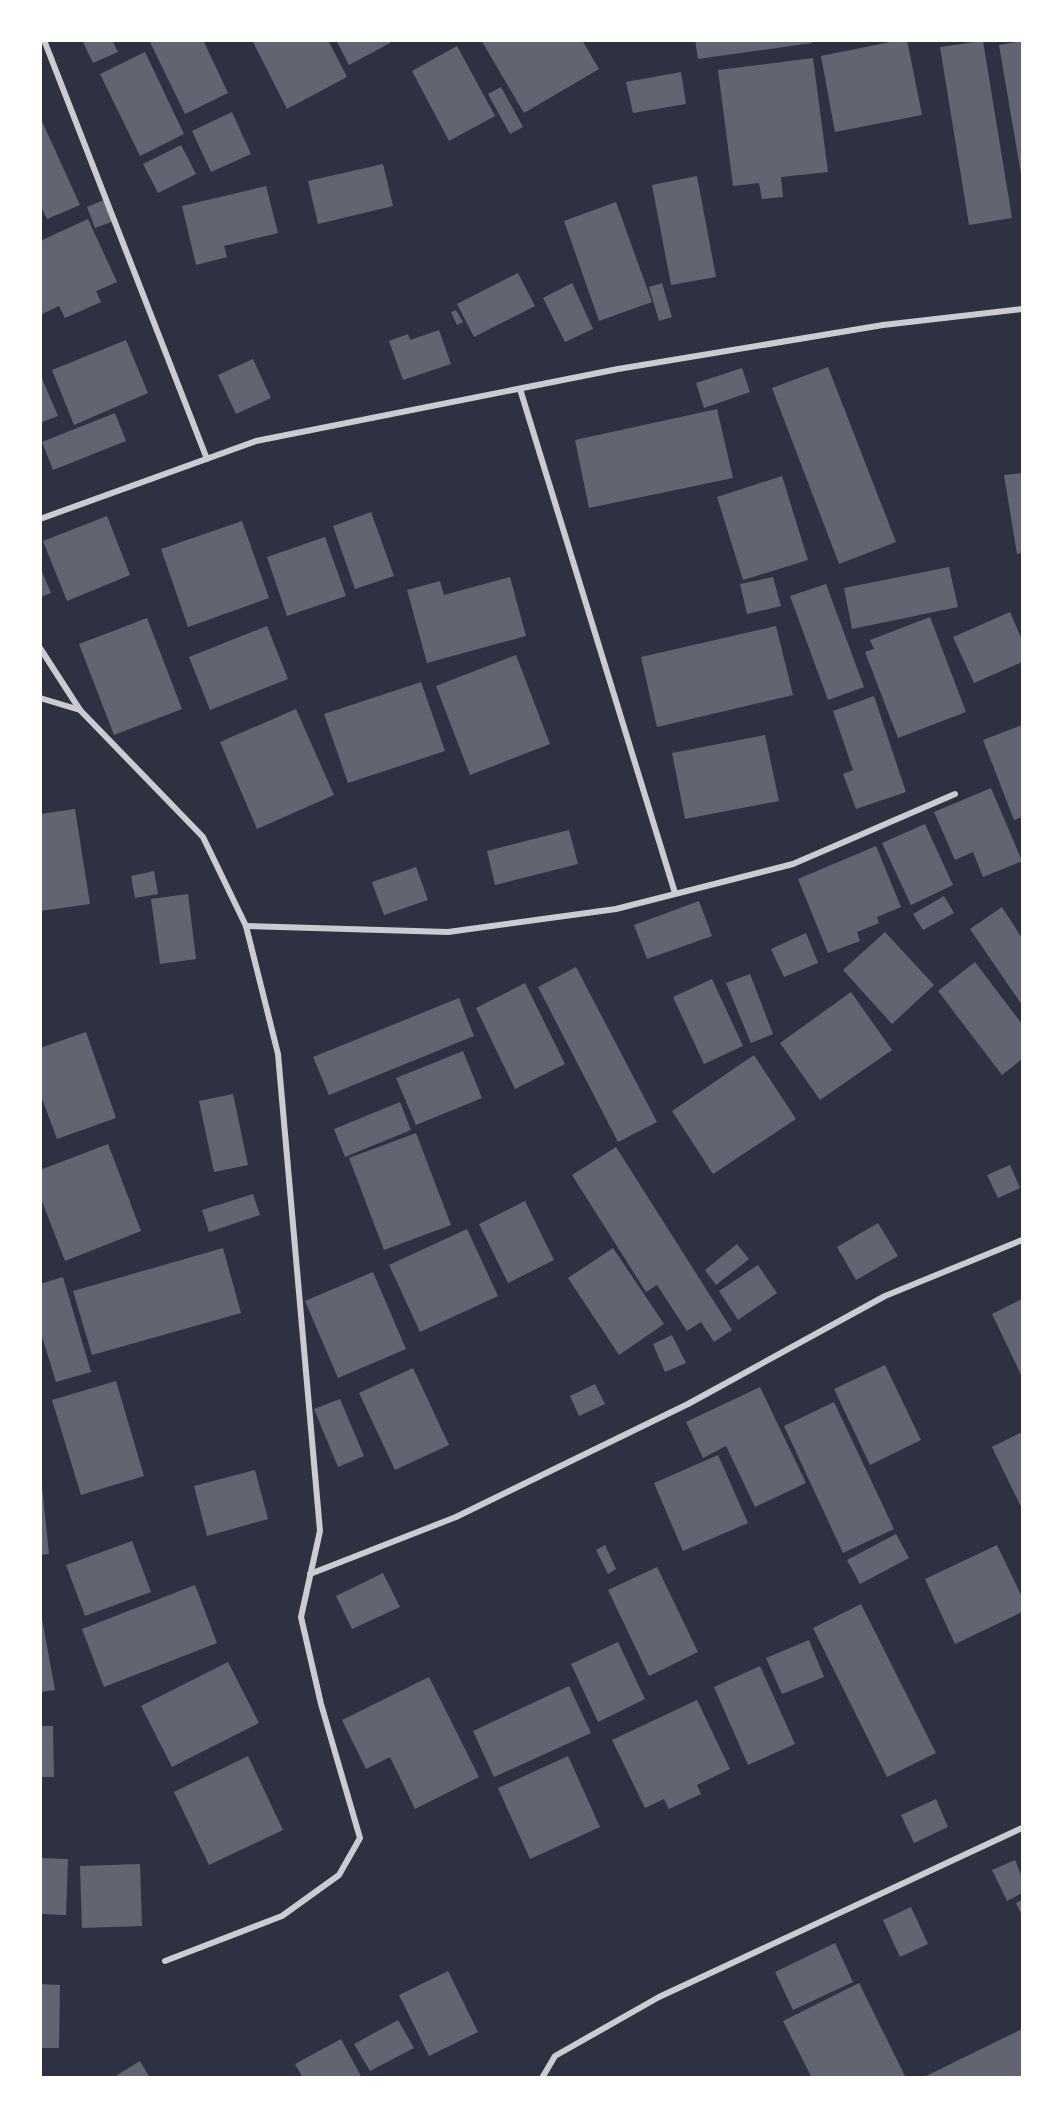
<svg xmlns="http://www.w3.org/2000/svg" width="1063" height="2118" viewBox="0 0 1063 2118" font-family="'Zilla Slab',serif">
<rect width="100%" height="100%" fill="#2d3142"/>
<g fill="#626471">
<path d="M82,40h30l6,12 -25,11z"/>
<path d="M149,40h54l25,53 -43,21z"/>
<path d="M252,40h76l19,37 -60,32z"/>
<path d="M336,40h53l1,3 -41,22z"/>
<path d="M481,40h101l17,29 -75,44z"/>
<path d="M695,40h116l1,3 -114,16z"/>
<path d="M900,40h7l15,75 -87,17 -14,-76z"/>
<path d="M983,41l29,177 -43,7 -29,-178z"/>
<path d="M1022,41v133h-1l-22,-129z"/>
<path d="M457,46l38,70 -46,25 -37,-70z"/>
<path d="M145,52l39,82 -44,22 -40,-82z"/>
<path d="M813,58l15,114 -47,5 2,20 -21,2 -3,-16 -26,3 -15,-116z"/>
<path d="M681,72l5,32 -53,9 -7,-31z"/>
<path d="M501,87l22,40 -13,7 -22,-40z"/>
<path d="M232,112l19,42 -40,18 -19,-41z"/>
<path d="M40,117l40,88 -33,14 -7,-14z"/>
<path d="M181,145l15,29 -38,19 -15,-29z"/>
<path d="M383,164l10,42 -75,18 -10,-43z"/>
<path d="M697,176l19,101 -45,8 -19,-100z"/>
<path d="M266,186l12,47 -54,13 3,11 -31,8 -14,-59z"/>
<path d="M106,199l8,22 -19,7 -8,-21z"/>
<path d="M616,202l36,100 -53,19 -35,-100z"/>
<path d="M88,219l29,63 -21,9 5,11 -36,16 -6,-12 -19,9v-74z"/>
<path d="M518,273l17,33 -61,31 -17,-33z"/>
<path d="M572,283l21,46 -28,13 -22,-44z"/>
<path d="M662,283l10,34 -13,4 -10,-34z"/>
<path d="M456,310l7,12 -6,3 -6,-13z"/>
<path d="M439,330l12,34 -48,16 -14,-39 19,-7 2,6z"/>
<path d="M126,340l22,53 -74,32 -22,-55z"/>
<path d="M253,359l18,39 -35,16 -18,-39z"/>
<path d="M828,367l68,175 -57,22 -67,-176z"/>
<path d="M742,368l8,24 -46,16 -8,-25z"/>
<path d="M40,374l18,42 -18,7z"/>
<path d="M717,409l16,69 -144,30 -14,-68z"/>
<path d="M115,413l11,28 -73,29 -11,-28z"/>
<path d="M1022,473v80l-5,1 -13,-79z"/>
<path d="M782,476l26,84 -65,20 -26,-83z"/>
<path d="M371,512l23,64 -39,13 -22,-63z"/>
<path d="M107,516l23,59 -63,26 -24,-60z"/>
<path d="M242,521l27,77 -81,29 -27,-78z"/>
<path d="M325,537l21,59 -59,20 -20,-59z"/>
<path d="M40,567l11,26 -11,4z"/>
<path d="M949,567l9,40 -106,22 -8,-41z"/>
<path d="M510,577l16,59 -99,27 -20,-73 33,-9 4,14z"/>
<path d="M773,577l8,29 -34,8 -7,-30z"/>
<path d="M826,584l38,103 -36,13 -38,-104z"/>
<path d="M1010,612l12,28v22l-48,21 -21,-46z"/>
<path d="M930,617l36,95 -68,26 -33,-86 9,-3 -4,-9z"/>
<path d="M147,618l35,91 -68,26 -35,-91z"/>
<path d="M267,626l21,53 -78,31 -21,-53z"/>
<path d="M776,626l17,69 -136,32 -16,-70z"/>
<path d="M516,655l34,89 -80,31 -34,-89z"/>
<path d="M421,682l24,69 -97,32 -24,-69z"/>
<path d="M874,696l32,96 -50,17 -13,-35 10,-4 -20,-59z"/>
<path d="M296,709l38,86 -77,34 -37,-87z"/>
<path d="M1022,725v92l-8,3 -31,-80z"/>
<path d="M765,735l14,66 -94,18 -13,-66z"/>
<path d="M991,788l31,73 -39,16 -10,-25 -18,8 -21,-48z"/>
<path d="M75,809l15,95 -50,7v-97z"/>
<path d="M925,824l28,61 -42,20 -29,-62z"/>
<path d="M569,830l9,34 -83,21 -8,-34z"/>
<path d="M876,846l25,61 -24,10 2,6 -22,9 3,9 -32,12 -30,-74z"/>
<path d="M416,867l12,33 -44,15 -12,-33z"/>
<path d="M154,871l4,23 -23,4 -4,-22z"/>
<path d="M188,894l8,65 -36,5 -9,-65z"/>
<path d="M944,896l10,17 -31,17 -10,-16z"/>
<path d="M699,901l13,35 -65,23 -13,-34z"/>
<path d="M1002,907l20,31v67l-52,-76z"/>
<path d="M885,932l49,53 -42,39 -49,-54z"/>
<path d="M806,933l12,30 -34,14 -13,-28z"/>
<path d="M975,962l47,62v35l-20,16 -64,-84z"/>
<path d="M576,967l81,155 -39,20 -80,-155z"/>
<path d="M750,974l23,60 -22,9 -25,-60z"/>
<path d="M712,979l31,67 -39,18 -31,-67z"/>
<path d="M525,983l40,81 -50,25 -39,-81z"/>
<path d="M851,992l41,58 -72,50 -40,-57z"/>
<path d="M459,998l15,38 -145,59 -16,-38z"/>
<path d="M86,1032l30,86 -59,21 -17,-46v-45z"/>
<path d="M463,1051l19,47 -66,27 -20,-47z"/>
<path d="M754,1055l42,64 -83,55 -41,-63z"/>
<path d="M233,1094l15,71 -34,7 -15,-71z"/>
<path d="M400,1102l11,28 -66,27 -11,-28z"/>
<path d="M416,1133l35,92 -67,25 -35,-92z"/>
<path d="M108,1144l33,87 -76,30 -25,-65v-26z"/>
<path d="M616,1147l116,183 -18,12 -13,-20 -14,9 -30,-46 -11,7 -74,-117z"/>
<path d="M1010,1165l10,23 -22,10 -11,-23z"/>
<path d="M253,1194l7,21 -51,17 -7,-22z"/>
<path d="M525,1201l29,59 -46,23 -29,-59z"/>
<path d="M878,1223l20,33 -42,24 -19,-33z"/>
<path d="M467,1229l31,67 -78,36 -31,-67z"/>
<path d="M737,1244l12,15 -33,26 -11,-15z"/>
<path d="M223,1248l18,65 -149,42 -19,-64z"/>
<path d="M613,1248l51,76 -45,31 -51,-77z"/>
<path d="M758,1265l19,28 -39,27 -19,-29z"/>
<path d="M373,1272l33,77 -68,29 -33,-77z"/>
<path d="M63,1277l28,95 -35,10 -16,-52v-46z"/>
<path d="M1022,1299v78l-30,-63z"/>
<path d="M672,1335l14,28 -21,9 -12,-28z"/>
<path d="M885,1365l36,75 -51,25 -36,-76z"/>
<path d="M413,1368l36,77 -54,25 -36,-77z"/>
<path d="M116,1381l28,95 -63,19 -29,-95z"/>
<path d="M595,1384l10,20 -26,12 -9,-20z"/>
<path d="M760,1387l46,96 -51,24 -29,-61 -23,12 -17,-36z"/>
<path d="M340,1399l24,57 -26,11 -24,-58z"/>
<path d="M834,1402l60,127 -51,24 -59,-127z"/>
<path d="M1022,1432v77l-30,-62z"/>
<path d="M718,1455l30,68 -65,28 -29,-68z"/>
<path d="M40,1467l9,87 -9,1z"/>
<path d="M255,1470l13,49 -61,17 -13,-50z"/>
<path d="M896,1534l13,24 -49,26 -13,-24z"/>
<path d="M132,1541l19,51 -66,24 -19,-51z"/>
<path d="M605,1545l11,24 -8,5 -12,-24z"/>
<path d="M997,1545l25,52v15l-67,32 -30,-65z"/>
<path d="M657,1567l41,85 -49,24 -41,-86z"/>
<path d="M383,1573l17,34 -48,22 -16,-33z"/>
<path d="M195,1585l22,58 -113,44 -22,-58z"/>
<path d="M861,1604l75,149 -49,24 -74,-149z"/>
<path d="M40,1608l15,82 -15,2z"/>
<path d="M809,1640l15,37 -42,17 -16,-36z"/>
<path d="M618,1642l27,57 -47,23 -27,-58z"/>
<path d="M228,1662l31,61 -87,44 -31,-61z"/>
<path d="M760,1666l35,78 -47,21 -34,-78z"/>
<path d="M429,1677l50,100 -64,32 -25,-52 -24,12 -24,-49z"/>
<path d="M569,1686l22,47 -97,44 -21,-46z"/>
<path d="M697,1700l33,69 -33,16 4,9 -32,15 -5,-10 -19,9 -33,-68z"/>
<path d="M40,1726h13l1,51h-14z"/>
<path d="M248,1756l35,74 -74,35 -35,-73z"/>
<path d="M568,1756l32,71 -70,32 -32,-71z"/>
<path d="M936,1799l12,28 -34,16 -13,-28z"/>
<path d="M40,1858l28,1 -2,56 -26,-1z"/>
<path d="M1015,1860l7,17v16l-15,8 -15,-31z"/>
<path d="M140,1864l2,62 -60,2 -2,-62z"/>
<path d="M1022,1900v16l-6,-13z"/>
<path d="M911,1907l17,37 -28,13 -17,-37z"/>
<path d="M835,1943l18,39 -60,28 -18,-38z"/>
<path d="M448,1971l30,61 -49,24 -30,-61z"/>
<path d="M859,1983l47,95h-94l-29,-57z"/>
<path d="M40,1984l20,1 -1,63h-19z"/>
<path d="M398,2020l16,28 -44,23 -16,-27z"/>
<path d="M1022,2029v49h-100z"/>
<path d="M341,2039l21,39h-59l-8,-14z"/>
<path d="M140,2061l10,17h-38z"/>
</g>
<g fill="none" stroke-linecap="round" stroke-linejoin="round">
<g stroke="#caccd0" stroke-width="6">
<path d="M44,40l163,419"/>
<path d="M520,389l155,504"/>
<path d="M40,519l216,-78 362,-72 265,-44 139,-16"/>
<path d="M40,648l40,62 123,127 43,89 32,128 42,477 -19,86 20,87 39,134 -21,37 -57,41 -117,45"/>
<path d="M40,698l40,12"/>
<path d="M246,926l202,6 168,-23 177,-45 162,-70"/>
<path d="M310,1574l146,-57 232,-113 197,-108 137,-56"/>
<path d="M542,2078l13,-22 104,-59 363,-169"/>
</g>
</g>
<rect width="1063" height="2118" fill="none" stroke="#ffffff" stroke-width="84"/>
</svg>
